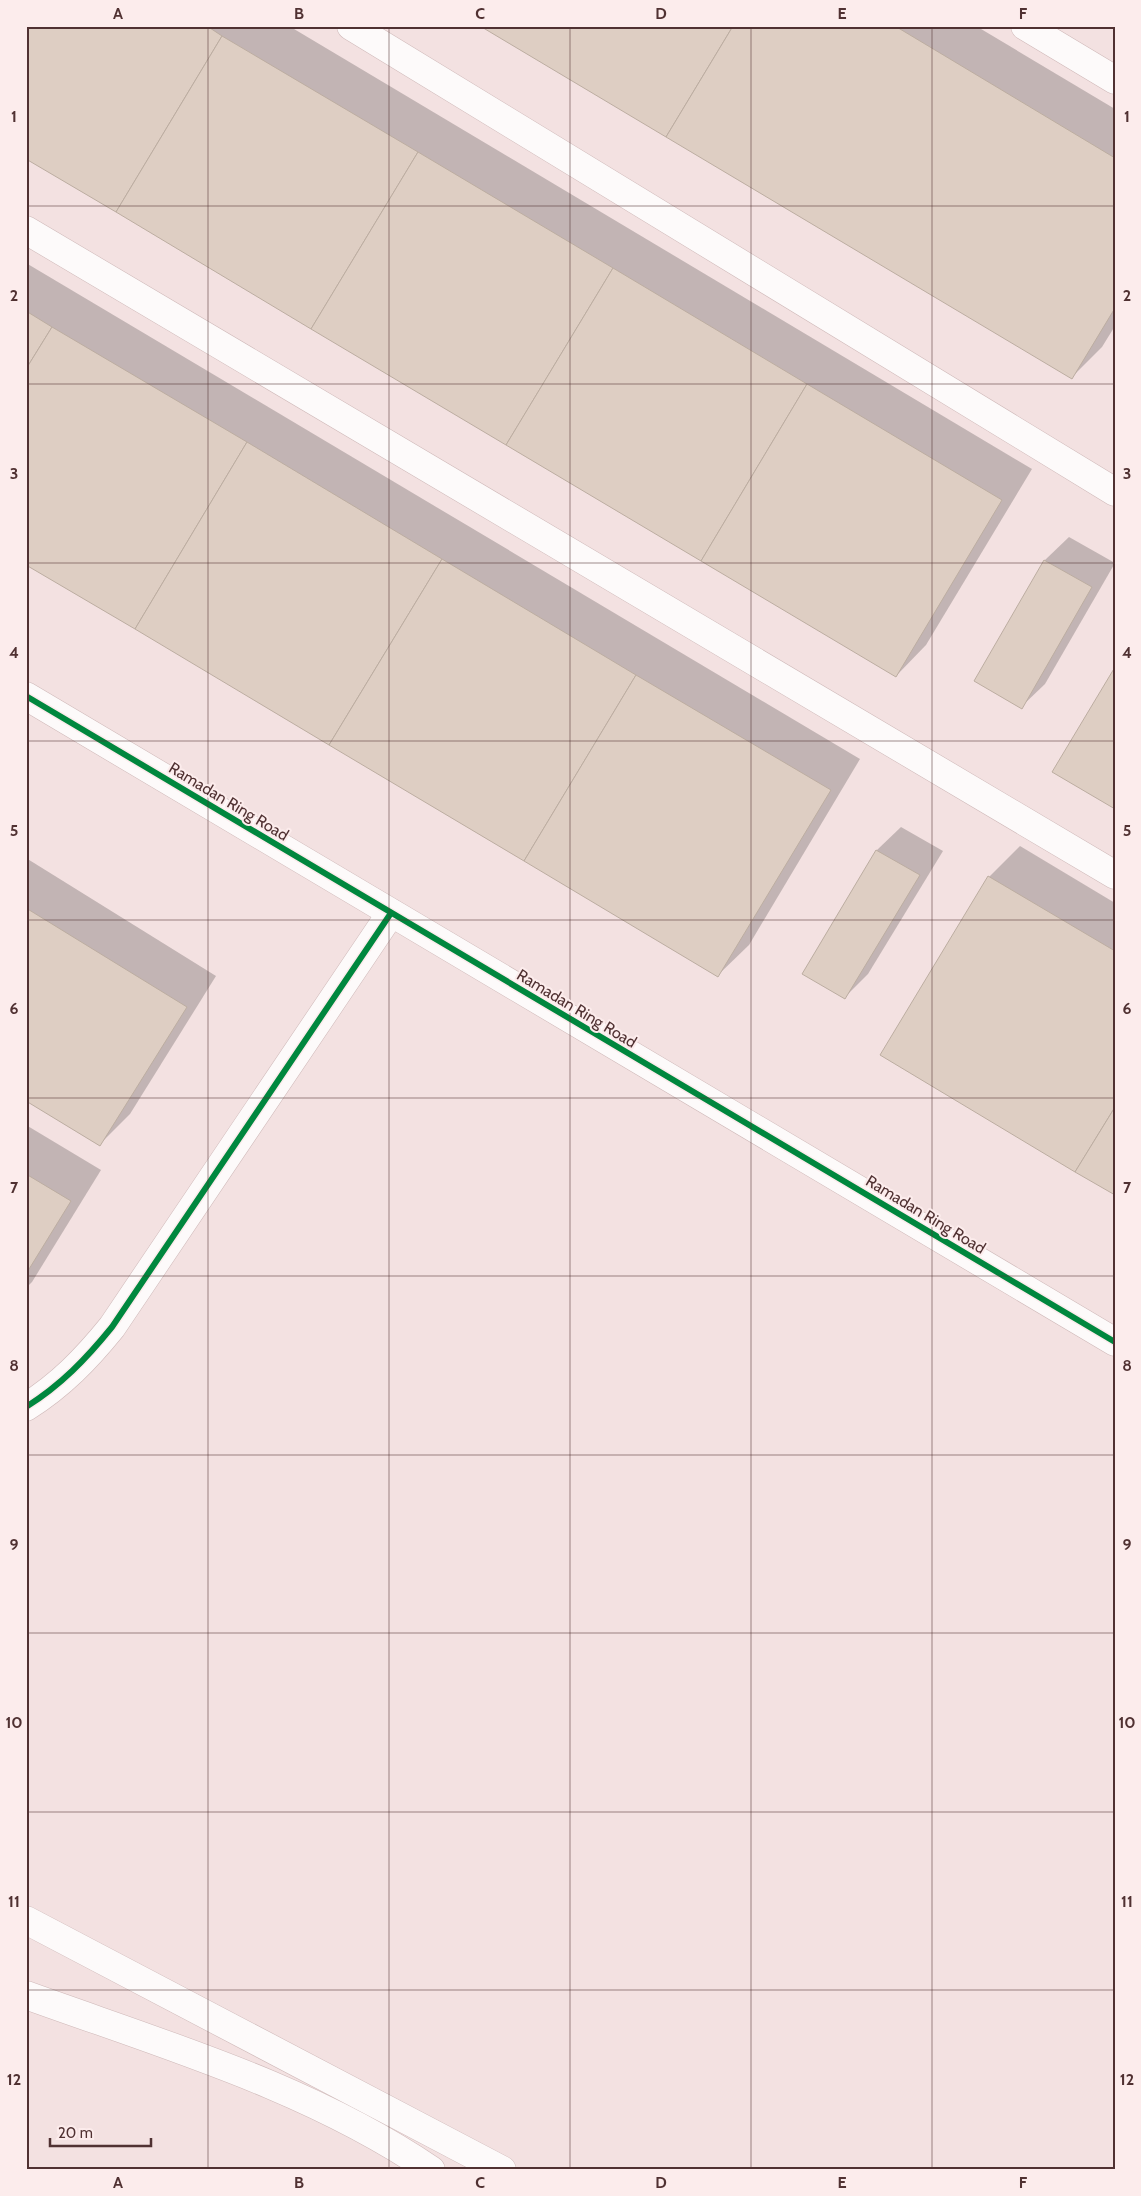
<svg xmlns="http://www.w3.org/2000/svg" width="1141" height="2196" viewBox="0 0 1141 2196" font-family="Cabin,sans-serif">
<rect width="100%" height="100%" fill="#f3e1e1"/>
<g fill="#0003">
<path d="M26,26h263l743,443 -106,176 -30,31z"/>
<path d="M483,26h493l139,83v217l-13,21 -30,30z"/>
<path d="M26,263l834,496 -111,186 -31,30 -692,-412z"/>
<path d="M1069,537l46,26 -70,121 -24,23 -46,-26 70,-121z"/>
<path d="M901,827l42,24 -75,123 -24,24 -41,-25 74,-123z"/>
<path d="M1020,846l95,57v291l-126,-317z"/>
<path d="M26,858l190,118 -86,138 -31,31 -73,-45z"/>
<path d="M26,1125l75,45 -69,112 -6,6z"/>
</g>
<g fill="#decec3" stroke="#bcada1">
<path d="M26,26h181l15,10 -106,176 -90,-53z"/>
<path d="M480,26h253l-67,111z"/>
<path d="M733,26h162l220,132v150l-43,71 -406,-242z"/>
<path d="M222,36l196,116 -107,177 -195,-117z"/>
<path d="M418,152l195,116 -107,177 -195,-116z"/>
<path d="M613,268l194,116 -106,177 -195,-116z"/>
<path d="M26,311l26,16 -26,42z"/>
<path d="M52,327l195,115 -112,187 -109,-64v-196z"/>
<path d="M807,384l195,116 -106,177 -195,-116z"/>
<path d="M247,442l195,117 -113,186 -194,-116z"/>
<path d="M442,559l194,116 -112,186 -195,-116z"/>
<path d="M1044,560l48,27 -70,122 -48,-28z"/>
<path d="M1115,667v142l-63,-37z"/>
<path d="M636,675l195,115 -113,187 -194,-116z"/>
<path d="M876,850l44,25 -75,124 -43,-25z"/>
<path d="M988,876l127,75v156l-40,65 -195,-117z"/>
<path d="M26,908l161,99 -87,139 -74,-45z"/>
<path d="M1115,1107v88l-40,-23z"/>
<path d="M26,1174l45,27 -45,73z"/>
</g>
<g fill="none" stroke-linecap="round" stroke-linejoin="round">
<g stroke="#cfb9b9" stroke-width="29">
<g id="minor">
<path d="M351,26l764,466"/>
<path d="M1025,26l90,54"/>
<path d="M26,230l1089,645"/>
<path d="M26,696l1089,646"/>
<path d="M26,1407c35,-22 60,-48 86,-80l279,-414"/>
<path d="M26,1920l476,250"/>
<path d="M26,1995c138,50 283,92 405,175"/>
</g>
</g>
<use href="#minor" stroke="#fdfafa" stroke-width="28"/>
<g stroke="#fcecec" stroke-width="9">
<g id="cycleway">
<path d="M26,696l1089,646"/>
<path d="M26,1407c35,-22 60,-48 86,-80l279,-414"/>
</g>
</g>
<use href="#cycleway" stroke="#00873e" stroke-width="6"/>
</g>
<path fill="none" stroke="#503132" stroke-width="1" stroke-opacity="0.55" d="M208,26v2144M389,26v2144M570,26v2144M751,26v2144M932,26v2144M26,206h1089M26,384h1089M26,563h1089M26,741h1089M26,920h1089M26,1098h1089M26,1276h1089M26,1455h1089M26,1633h1089M26,1812h1089M26,1990h1089"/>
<g text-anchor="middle" stroke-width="4" stroke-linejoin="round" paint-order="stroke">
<g font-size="16" fill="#503132" stroke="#fcecec">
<text transform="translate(229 801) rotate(31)" y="6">Ramadan Ring Road</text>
<text transform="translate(577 1008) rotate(31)" y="6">Ramadan Ring Road</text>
<text transform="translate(926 1214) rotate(31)" y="6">Ramadan Ring Road</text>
</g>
</g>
<rect width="1141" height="2196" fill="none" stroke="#fcecec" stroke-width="55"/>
<path d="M50 2138v8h101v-8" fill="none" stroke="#503132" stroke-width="2.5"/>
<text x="58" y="2138" font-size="15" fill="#503132" stroke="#fcecec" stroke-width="4" paint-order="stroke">20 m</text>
<rect x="28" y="28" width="1086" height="2140" fill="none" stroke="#503132" stroke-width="2"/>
<g font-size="16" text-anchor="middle" font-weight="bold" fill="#503132">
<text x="118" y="19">A</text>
<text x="299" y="19">B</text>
<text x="480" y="19">C</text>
<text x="661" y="19">D</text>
<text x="842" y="19">E</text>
<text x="1023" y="19">F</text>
<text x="14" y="122">1</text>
<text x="1127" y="122">1</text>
<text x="14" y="301">2</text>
<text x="1127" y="301">2</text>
<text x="14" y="479">3</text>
<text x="1127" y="479">3</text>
<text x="14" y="658">4</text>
<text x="1127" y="658">4</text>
<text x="14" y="836">5</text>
<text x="1127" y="836">5</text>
<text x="14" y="1014">6</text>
<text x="1127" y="1014">6</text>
<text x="14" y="1193">7</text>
<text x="1127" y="1193">7</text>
<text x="14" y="1371">8</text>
<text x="1127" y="1371">8</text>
<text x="14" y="1550">9</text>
<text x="1127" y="1550">9</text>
<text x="14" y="1728">10</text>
<text x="1127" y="1728">10</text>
<text x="14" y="1907">11</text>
<text x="1127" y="1907">11</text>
<text x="14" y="2085">12</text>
<text x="1127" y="2085">12</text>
<text x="118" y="2188">A</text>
<text x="299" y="2188">B</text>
<text x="480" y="2188">C</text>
<text x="661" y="2188">D</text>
<text x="842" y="2188">E</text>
<text x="1023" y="2188">F</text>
</g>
</svg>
